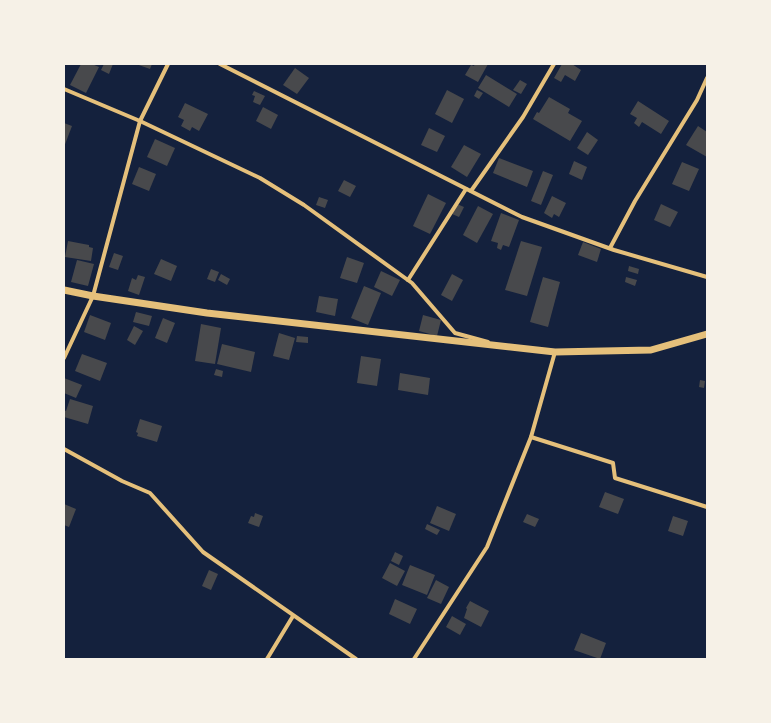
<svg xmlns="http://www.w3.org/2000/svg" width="771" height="723" viewBox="0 0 771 723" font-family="Quicksand,sans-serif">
<rect width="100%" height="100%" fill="#14213d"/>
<g fill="#48494c">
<path d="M81,64h11l7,3 -13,26 -16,-8z"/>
<path d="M104,64h9l-4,10 -8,-4z"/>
<path d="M136,64h16l-2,5z"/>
<path d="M475,64h13l-10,18 -13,-7 6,-10 3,1z"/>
<path d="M562,64h10l9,6 -6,11 -10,-6 -4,7 -7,-4z"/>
<path d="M295,68l14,10 -12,16 -14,-9z"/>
<path d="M486,75l31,19 -8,13 -31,-19z"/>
<path d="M520,80l7,4 -6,10 -8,-4z"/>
<path d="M447,90l17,9 -12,24 -17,-9z"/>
<path d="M477,90l6,3 -4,6 -5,-3z"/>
<path d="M254,91l11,5 -5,9 -7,-3 2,-6 -3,-1z"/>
<path d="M549,97l21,12 -2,4 14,8 -12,20 -37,-22 4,-7 2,1z"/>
<path d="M638,101l31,20 -8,13 -19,-12 -3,5 -5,-4 3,-5 -7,-4z"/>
<path d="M185,103l23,11 -9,17 -7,-4 -2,4 -9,-5 3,-6 -6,-3z"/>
<path d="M263,107l15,8 -7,14 -15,-8z"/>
<path d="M64,123l8,3 -8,21z"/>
<path d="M698,126l9,6v25l-21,-12z"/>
<path d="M429,128l16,8 -8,16 -16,-7z"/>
<path d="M587,132l11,8 -10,15 -11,-7z"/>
<path d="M155,139l20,9 -8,18 -20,-9z"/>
<path d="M464,145l17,9 -14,23 -16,-10z"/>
<path d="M499,158l34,13 -6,16 -34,-14z"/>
<path d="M574,161l13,6 -5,13 -13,-6z"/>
<path d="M682,162l17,7 -10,22 -17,-7z"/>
<path d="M139,167l17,7 -7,17 -17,-7z"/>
<path d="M543,171l10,4 -12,30 -10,-4z"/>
<path d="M344,180l12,6 -6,11 -12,-6z"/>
<path d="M428,194l18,9 -16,31 -17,-8z"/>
<path d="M552,196l14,7 -7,14 -5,-3 -2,4 -8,-5z"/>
<path d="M319,197l9,3 -3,8 -9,-3z"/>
<path d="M457,204l7,3 -5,10 -7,-3z"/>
<path d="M661,204l17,8 -8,15 -16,-7z"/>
<path d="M478,206l15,8 -16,29 -14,-8z"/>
<path d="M501,213l18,7 -10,27 -6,-2 -2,5 -4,-2 1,-5 -7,-2z"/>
<path d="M68,241l21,4v2l4,1 -2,13 -26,-4z"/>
<path d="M521,241l21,6 -15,49 -22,-6z"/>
<path d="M583,242l18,7 -4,13 -19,-7z"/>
<path d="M114,253l9,3 -5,14 -9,-3z"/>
<path d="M347,257l17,6 -7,20 -17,-5z"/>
<path d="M161,259l16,7 -6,15 -17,-7z"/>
<path d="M77,260l17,4 -6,22 -17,-4z"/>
<path d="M629,266l10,3 -1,5 -10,-3z"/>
<path d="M211,269l8,3 -4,10 -8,-3z"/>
<path d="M381,271l19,9 -8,16 -18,-9z"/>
<path d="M221,274l9,5 -3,6 -9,-5z"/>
<path d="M452,274l11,6 -11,21 -11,-6z"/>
<path d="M138,275l7,2 -6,18 -11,-4 4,-13 4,2z"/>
<path d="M543,277l17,5 -12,45 -18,-5z"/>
<path d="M626,277l11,3 -2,6 -10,-4z"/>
<path d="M364,286l17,7 -13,32 -17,-7z"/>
<path d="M319,296l19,3 -3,17 -19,-4z"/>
<path d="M136,312l16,4 -3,10 -16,-4z"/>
<path d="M90,315l21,8 -6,17 -21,-8z"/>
<path d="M423,315l18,5 -4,16 -18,-5z"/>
<path d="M163,318l12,5 -8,20 -12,-5z"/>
<path d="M201,324l20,4 -6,36 -20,-3z"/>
<path d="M134,326l9,5 -8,14 -8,-5z"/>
<path d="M279,333l16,5 -6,22 -16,-4z"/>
<path d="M297,336l11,1v6l-12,-1z"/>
<path d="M222,344l33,8 -4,20 -34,-8z"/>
<path d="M82,354l25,9 -7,18 -25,-10z"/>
<path d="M361,356l20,3 -4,27 -20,-3z"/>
<path d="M216,369l7,2 -1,6 -8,-2z"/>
<path d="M400,373l30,5 -2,17 -30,-5z"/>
<path d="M64,378l18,7 -6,13 -12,-5z"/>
<path d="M700,380l5,1 -1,7 -5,-1z"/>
<path d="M70,399l23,7 -5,18 -24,-7v-7l2,1z"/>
<path d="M140,419l22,7 -5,16 -20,-6 1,-3 -2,-1z"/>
<path d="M605,492l19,7 -6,15 -19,-7z"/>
<path d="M64,504l12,5 -7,18 -5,-2z"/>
<path d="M437,506l19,8 -7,17 -19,-8z"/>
<path d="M255,513l8,3 -4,11 -11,-4 3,-7 3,1z"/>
<path d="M527,514l12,5 -4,8 -12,-5z"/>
<path d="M673,516l15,5 -5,15 -15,-5z"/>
<path d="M427,524l13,6 -3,5 -12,-6z"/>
<path d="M395,552l8,4 -4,9 -8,-4z"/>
<path d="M390,563l15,8 -8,15 -15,-8z"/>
<path d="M410,565l25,10 -8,20 -25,-10z"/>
<path d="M209,570l9,4 -7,16 -9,-4z"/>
<path d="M436,580l13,7 -8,17 -14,-6z"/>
<path d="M395,599l22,10 -7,15 -21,-10z"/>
<path d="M470,601l19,10 -8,16 -17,-9 3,-9 -1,-1z"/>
<path d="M452,616l14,8 -6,11 -14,-8z"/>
<path d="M581,633l25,10 -6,16 -26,-9z"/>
</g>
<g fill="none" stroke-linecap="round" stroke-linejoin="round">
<g stroke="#e5c07b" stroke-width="4">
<path d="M220,64l302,153 92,33 93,27"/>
<path d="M64,89l76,32 120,57 44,27 108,78 43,50 33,9"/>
<path d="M471,191l52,-74 31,-53"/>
<path d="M610,248l25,-47 62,-101 10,-22"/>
<path d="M408,280l58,-91"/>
<path d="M64,358l29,-62 47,-175 28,-57"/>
<path d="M531,437l82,26 2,15 92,29"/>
<path d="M64,449l58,32 28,12 53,59 153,107"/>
<path d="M267,659l26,-43"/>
<path d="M414,659l73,-112 44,-110 24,-85"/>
</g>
<path stroke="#e5c07b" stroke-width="7" d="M64,290l29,6 114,17 348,39 96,-2 56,-16"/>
</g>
<rect width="771" height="723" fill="none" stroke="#f6f1e7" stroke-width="130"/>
</svg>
